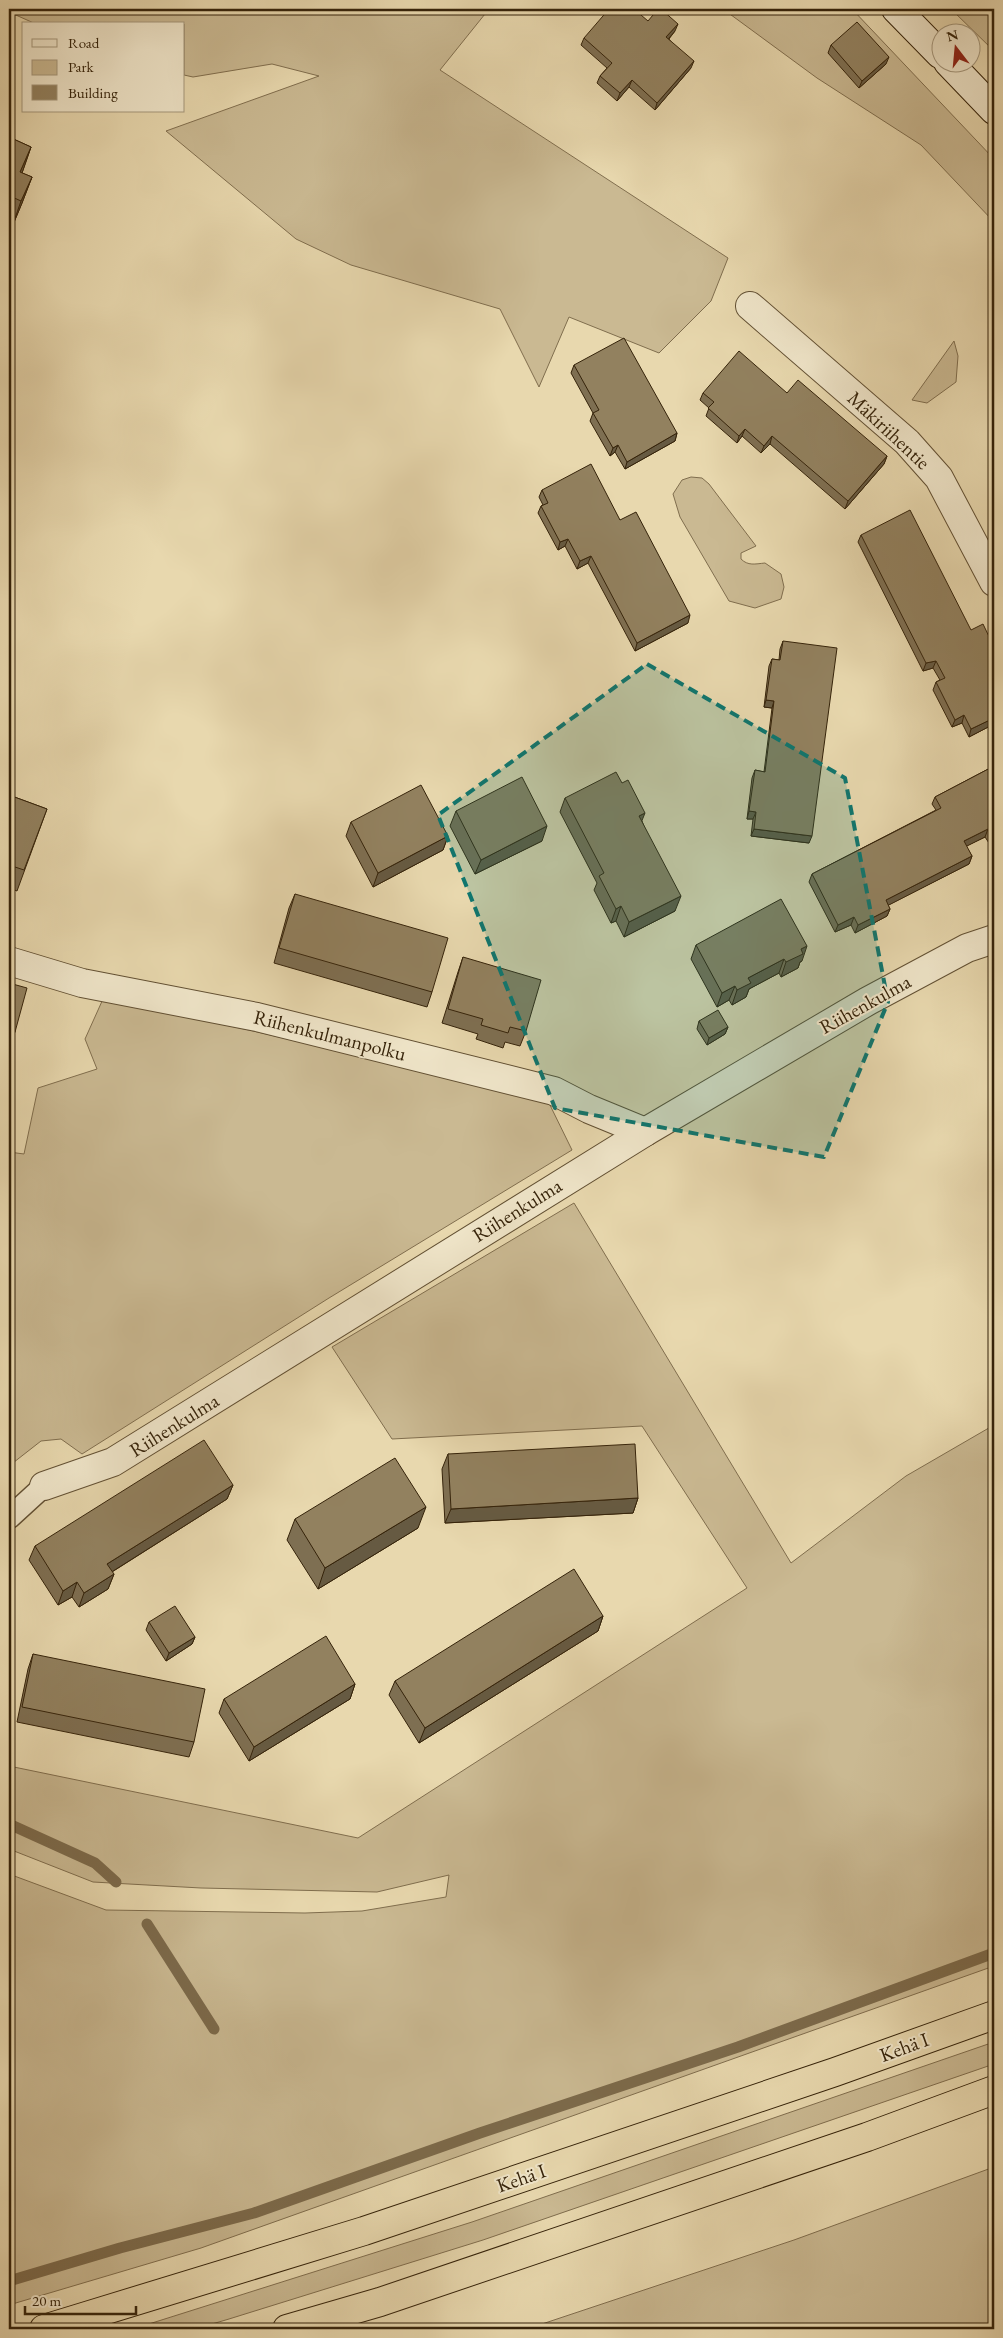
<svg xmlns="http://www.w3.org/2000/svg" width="1003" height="2338" viewBox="0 0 1003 2338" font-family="'EB Garamond',serif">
<rect width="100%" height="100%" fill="#e8d8ae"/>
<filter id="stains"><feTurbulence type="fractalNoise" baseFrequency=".004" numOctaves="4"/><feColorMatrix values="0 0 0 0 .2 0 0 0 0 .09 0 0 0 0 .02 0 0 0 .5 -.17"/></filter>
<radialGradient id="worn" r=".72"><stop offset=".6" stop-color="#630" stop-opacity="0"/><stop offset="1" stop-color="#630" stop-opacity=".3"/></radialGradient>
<g fill="#cab992" stroke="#806e4e">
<path d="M9,9h480l-49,61 288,188 -17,43 -52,52 -90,-36 -30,70 -39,-78 -149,-44 -55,-26 -130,-108 153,-55 -47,-12 -79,13 -9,-2v-51h-148l-27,-12z"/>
<path d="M723,9h129l142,150v63l-73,-77 -104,-67z"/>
<path d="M951,9h33l10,10v32z"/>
<path d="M954,341l4,15 -2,26 -29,21 -15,-3z"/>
<path d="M691,477l11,1 7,6 47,62 -15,7v6c7,7 14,5 24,4l16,11 3,13 -3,12 -26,9 -26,-7 -49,-84 -7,-23 9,-14z"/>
<path d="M103,999l146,31 298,69 25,51 -243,148 -247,156 -21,-15 -20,2 -32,25v-314l15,2 14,-66 59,-19 -12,-30z"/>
<path d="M574,1203l217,360 115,-87 88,-51v541l-793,282 -192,57v-431l97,36 199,3 57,-2 84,-14 3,-22 -72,17 -176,-4 -108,-6 -84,-33v-83l349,72 389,-250 -105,-162 -250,13 -60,-92z"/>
<path d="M994,2042v22l-511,176 -254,79 -34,10h-62l339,-107z"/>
<path d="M994,2167v162h-467l267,-89z"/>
</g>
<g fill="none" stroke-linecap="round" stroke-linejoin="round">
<g stroke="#7c6a4b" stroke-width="11">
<path d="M9,1824l86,39 21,19"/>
<path d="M147,1924l67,105"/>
<path d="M9,2281l111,-33 134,-35 226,-80 258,-86 256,-94"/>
</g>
<g stroke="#625033" stroke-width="24">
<path id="lane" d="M9,1518l35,-32"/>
</g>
<g stroke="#625033" stroke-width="30">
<g id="street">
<path d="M750,306l157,136 32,36 55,104"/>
<path d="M9,961l73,22 175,34 297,74 35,18 56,23"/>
<path d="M44,1486l69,-24 532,-330 223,-131 99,-53 27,-9"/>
</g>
</g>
<g stroke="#35230a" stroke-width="30">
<g id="secondary">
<path d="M896,9l44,45"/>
<path d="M948,62l46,48"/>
</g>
</g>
<g stroke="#35230a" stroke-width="30">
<g id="highway">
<path d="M44,2329l320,-98 471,-159 159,-57"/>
<path d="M287,2329l93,-27 487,-165 127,-47"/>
</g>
</g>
<use href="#lane" stroke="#f0e6ca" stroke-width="21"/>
<use href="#street" stroke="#f0e6ca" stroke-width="28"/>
<use href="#secondary" stroke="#f0e6ca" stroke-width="28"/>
<use href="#highway" stroke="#e8d8ae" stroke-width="28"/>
</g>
<g fill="#7e6f52" stroke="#35230a">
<path d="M648,21l27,10 -6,8 22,29 -36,42 -26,-23 -12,14 -20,-18 3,-7 7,-8 -26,-23 3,-7z"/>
<path d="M831,45l55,19 -27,24 -31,-35z"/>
<path d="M9,137l22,10 -9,26 10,4 -10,26 -10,24 -3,-1z"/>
<path d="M574,365l103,68 -2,8 -50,28 -10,-17 -5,4 -20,-35 3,-8 -22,-40z"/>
<path d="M703,393h84l100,63 -3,8 -39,45 -75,-65 -9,9 -19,-17 -5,7 -31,-27 3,-8 -9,-8z"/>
<path d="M542,490l78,30 68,103 -53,28 -47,-88 -11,6 -12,-23 -7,4 -20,-37 3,-7 2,-1 -4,-8z"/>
<path d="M861,535l133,189 -25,13 -7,-14 -10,4 -19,-37 3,-8 4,-2 -7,-12 -10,3 -65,-129z"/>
<path d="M783,641l26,202 -58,-7 2,-17h-6l5,-41 3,-8 9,2 8,-64 -8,-1 5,-41 3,-7 7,1 1,-11z"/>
<path d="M994,766v74l-5,3 -4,-6 -19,9 6,10 -3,8 -81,41 2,4 -3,7 -32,17 -4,-8 -16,7 -26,-50 3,-8 124,-64 -4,-6 3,-7z"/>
<path d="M9,795l38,14 -30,82 -8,-3z"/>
<path d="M565,798l77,23 33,90 -51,26 -8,-16 -5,2 -17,-33 3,-7 -37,-71z"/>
<path d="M456,811l86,30 -67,33 -25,-48z"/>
<path d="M351,822l97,14 -5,14 -70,37 -27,-51z"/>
<path d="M295,894l137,98 -5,15 -153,-44 15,-55z"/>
<path d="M696,945l106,16 -2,1 -2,6 -17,9 -2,-4 -30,16 -3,8 -14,8 -3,-5 -12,7 -26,-48z"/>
<path d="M463,957l63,74 -6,15 -15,-4 -2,6 -27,-9 2,-5 -36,-11 16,-51z"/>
<path d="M9,983l6,49 -5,14h-1z"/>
<path d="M699,1021l29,6 -3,7 -18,11 -10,-16z"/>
<path d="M448,1454l190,44 -5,15 -188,10 -3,-54z"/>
<path d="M233,1485l-6,14 -115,73 2,2 -6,15 -29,18 -7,-10 -14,8 -29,-45 6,-14z"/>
<path d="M295,1519l123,9 -100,61 -31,-49z"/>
<path d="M603,1616l-5,15 -179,112 -30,-48 6,-14z"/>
<path d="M149,1622l46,15 -3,7 -26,17 -20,-31z"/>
<path d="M33,1654l161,88 -5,15 -172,-35 11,-53z"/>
<path d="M355,1684l-5,15 -101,62 -30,-48 5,-14z"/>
</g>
<g fill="#665a42" stroke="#35230a">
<path d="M678,24l-3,7 -11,13 2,-7z"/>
<path d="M889,57l-3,7 -27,24 3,-7z"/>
<path d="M694,61l-3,7 -36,42 2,-7z"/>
<path d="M632,80l-3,7 -12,14 3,-8z"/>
<path d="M31,147l-9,26 -12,25 10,-26z"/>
<path d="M32,177l-10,26 -10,24 9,-26z"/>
<path d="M745,429l-3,7 -5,7 2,-7z"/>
<path d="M677,433l-2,8 -50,28 2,-7z"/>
<path d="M772,436l-2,8 -9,9 3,-7z"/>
<path d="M618,445l-3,7 -5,4 3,-8z"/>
<path d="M887,456l-3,8 -39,45 3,-8z"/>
<path d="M568,539l-3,7 -7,4 2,-8z"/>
<path d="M591,556l-3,7 -11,6 3,-8z"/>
<path d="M690,615l-2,8 -53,28 2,-8z"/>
<path d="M936,661l-3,7 -10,3 3,-8z"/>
<path d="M766,700l8,1 -2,7 -8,-1z"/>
<path d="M964,715l-2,8 -10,4 3,-7z"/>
<path d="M994,718v6l-25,13 2,-8z"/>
<path d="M749,811l7,1 -3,7h-6z"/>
<path d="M645,813l-6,15v-12z"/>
<path d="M547,826l-5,15 -67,33 6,-14z"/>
<path d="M754,829l58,7 -3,7 -58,-7z"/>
<path d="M988,829l-3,8 -24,12 3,-8z"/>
<path d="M994,834v6l-5,3 3,-7z"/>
<path d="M448,836l-5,14 -70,37 5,-14z"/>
<path d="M972,856l-3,8 -86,44 3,-8z"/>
<path d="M681,896l-6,15 -51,26 5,-15z"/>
<path d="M621,906l-5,15 -5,2 5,-14z"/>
<path d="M890,909l-3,7 -32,17 3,-8z"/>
<path d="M854,917l-3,8 -16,7 3,-7z"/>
<path d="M807,946l-5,15 -2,1 -2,6 -17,9 5,-15 15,-13z"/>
<path d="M784,959l-5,14 -30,16 -3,8 -14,8 5,-15 11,-12z"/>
<path d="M735,986l-6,14 -12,7 5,-14z"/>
<path d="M728,1027l-3,7 -18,11 2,-7z"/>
<path d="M233,1485l-6,14 -125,79 5,-14z"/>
<path d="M638,1498l-5,15 -188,10 6,-14z"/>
<path d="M426,1507l-8,21 -100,61 7,-21z"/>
<path d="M114,1574l-6,15 -29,18 5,-14z"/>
<path d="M77,1582l-5,15 -14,8 5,-14z"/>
<path d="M603,1616l-5,15 -179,112 6,-15z"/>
<path d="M195,1637l-3,7 -26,17 3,-8z"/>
<path d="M355,1684l-5,15 -101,62 5,-14z"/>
</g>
<g fill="#92815f" stroke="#35230a">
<path d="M609,9h25l14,12 10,-12h3l17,15 -12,13 28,24 -37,42 -25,-23 -12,13 -20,-17 12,-13 -28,-25z"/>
<path d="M857,22l32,35 -27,24 -31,-36z"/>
<path d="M9,137l22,10 -11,25 12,5 -11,24 -11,-5 -1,2z"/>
<path d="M624,338l53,95 -50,29 -9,-17 -5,3 -20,-35 6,-3 -25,-45z"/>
<path d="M739,351l48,42 11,-13 89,76 -39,45 -76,-65 -8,10 -19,-17 -6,7 -31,-28 6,-6 -11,-9z"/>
<path d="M591,464l29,56 16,-8 54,103 -53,28 -46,-87 -11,5 -12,-22 -8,3 -19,-36 7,-3 -6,-13z"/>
<path d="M910,510l61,120 12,-6 11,23v71l-23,11 -7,-14 -9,5 -19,-38 9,-4 -9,-17 -10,2 -65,-128z"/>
<path d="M783,641l54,7 -25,188 -58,-7 2,-17 -7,-1 6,-41 10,2 9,-71 -8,-1 6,-41 8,1z"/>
<path d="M994,766v68l-2,2 -4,-7 -24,12 8,15 -86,44 4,9 -32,16 -4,-8 -16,8 -26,-51 129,-66 -6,-11z"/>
<path d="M616,772l6,11 6,-3 17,33 -6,3 42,80 -52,26 -8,-16 -5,3 -17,-33 5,-3 -39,-75z"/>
<path d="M522,777l25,49 -66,34 -25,-49z"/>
<path d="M421,785l27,51 -70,37 -27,-51z"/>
<path d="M9,795l38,14 -23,61 -15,-5z"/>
<path d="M295,894l153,44 -16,54 -153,-44z"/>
<path d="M781,899l26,47 -6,3 2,5 -17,8 -2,-3 -36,19 3,5 -14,7 -2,-4 -13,7 -26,-48z"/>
<path d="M463,957l78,23 -15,51 -16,-4 -2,6 -27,-8 2,-6 -35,-10z"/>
<path d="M9,983l18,5 -12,44 -6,-2z"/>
<path d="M718,1010l10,17 -19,11 -10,-17z"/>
<path d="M204,1440l29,45 -126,79 7,10 -30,19 -7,-11 -14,9 -28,-45z"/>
<path d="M635,1444l3,54 -187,11 -3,-55z"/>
<path d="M395,1458l31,49 -101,61 -30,-49z"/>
<path d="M574,1569l29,47 -178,112 -30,-47z"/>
<path d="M175,1606l20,31 -26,16 -20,-31z"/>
<path d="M326,1636l29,48 -101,63 -30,-48z"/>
<path d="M33,1654l172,35 -11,53 -172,-35z"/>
</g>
<path fill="#0f766e" fill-opacity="0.2" stroke="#0f766e" stroke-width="4" stroke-dasharray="10 6" stroke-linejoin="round" d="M647,664l198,114 43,224 -64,155 -269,-49 -117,-293z"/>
<g text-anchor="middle" stroke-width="4" stroke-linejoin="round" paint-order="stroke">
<g font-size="20" fill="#35230a" stroke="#f0e6ca">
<text transform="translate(889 430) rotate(43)" y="7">Mäkiriihentie</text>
<text transform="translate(865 1004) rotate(-29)" y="7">Riihenkulma</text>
<text transform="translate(330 1035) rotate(14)" y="7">Riihenkulmanpolku</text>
<text transform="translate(517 1210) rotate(-32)" y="7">Riihenkulma</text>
<text transform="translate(174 1425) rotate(-32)" y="7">Riihenkulma</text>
<text transform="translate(904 2047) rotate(-20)" y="7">Kehä I</text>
<text transform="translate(521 2178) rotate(-19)" y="7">Kehä I</text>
</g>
</g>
<rect width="1003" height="2338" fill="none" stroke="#e8d8ae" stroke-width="30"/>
<rect x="10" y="10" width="983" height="2318" fill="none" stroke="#35230a" stroke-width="2.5"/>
<rect x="15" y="15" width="973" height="2308" fill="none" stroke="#35230a"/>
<rect x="22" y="22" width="162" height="90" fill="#f0e6ca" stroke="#a5987d"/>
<rect x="32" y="39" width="25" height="8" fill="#f0e6ca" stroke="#a5987d"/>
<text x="68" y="48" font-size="15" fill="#35230a">Road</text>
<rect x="32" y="60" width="25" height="15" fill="#cab992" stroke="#a5987d"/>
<text x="68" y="72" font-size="15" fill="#35230a">Park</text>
<rect x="32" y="85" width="25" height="15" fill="#92815f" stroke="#a5987d"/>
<text x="68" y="98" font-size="15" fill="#35230a">Building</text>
<g transform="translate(956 48) rotate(344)"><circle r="24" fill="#f0e6ca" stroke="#a5987d"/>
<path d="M0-4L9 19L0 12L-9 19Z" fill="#8f2418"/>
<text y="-8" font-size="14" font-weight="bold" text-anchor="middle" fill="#35230a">N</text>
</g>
<path d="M25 2306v8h111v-8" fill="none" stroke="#35230a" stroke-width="2.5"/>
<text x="32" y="2306" font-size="15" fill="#35230a" stroke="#f0e6ca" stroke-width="4" paint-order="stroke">20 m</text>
<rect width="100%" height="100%" filter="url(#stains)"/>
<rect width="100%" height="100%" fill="url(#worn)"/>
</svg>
